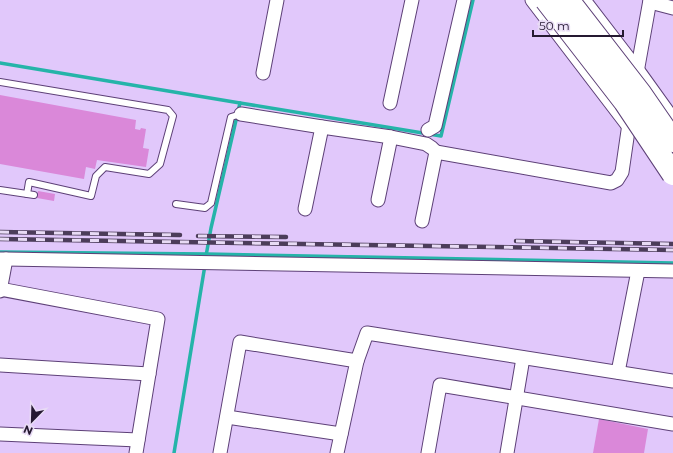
<svg xmlns="http://www.w3.org/2000/svg" width="673" height="453" viewBox="0 0 673 453" font-family="Montserrat,sans-serif">
<rect width="100%" height="100%" fill="#e1c8fb"/>
<g fill="none" stroke-linecap="round" stroke-linejoin="round">
<g stroke="#25b4a9" stroke-width="3.5">
<path d="M0,63l240,40 -29,125 -5,28"/>
<path d="M240,103l201,33 32,-136"/>
<path d="M0,252l207,2 466,9"/>
<path d="M174,453l31,-188"/>
</g>
</g>
<g fill="#da88d9">
<path d="M0,95l136,25 -1,9 5,1 1,-2 5,1 -3,19 6,1 -3,18 -49,-7 -2,9 -9,-2 -2,12 -84,-15z"/>
<path d="M38,191l17,3 -1,7 -17,-3z"/>
<path d="M599,419l49,10 -4,24h-51z"/>
</g>
<g fill="none" stroke-linecap="round" stroke-linejoin="round">
<g stroke="#5d4077" stroke-width="8">
<g id="lane">
<path d="M0,82l168,28 5,6 -13,48 -11,10 -44,-7 -9,9 -5,20 -62,-14 -2,12"/>
<path d="M0,190l34,5"/>
<path d="M176,204l29,4 6,-5 20,-86 10,-3"/>
</g>
</g>
<g stroke="#5d4077" stroke-width="15">
<g id="street">
<path d="M532,0l97,127"/>
<path d="M584,0l53,69 36,50"/>
<path d="M650,2l23,6"/>
<path d="M263,73l14,-73"/>
<path d="M634,89l16,-89"/>
<path d="M390,103l22,-103"/>
<path d="M241,114l81,13 69,10 35,7 6,4 4,4 -14,69"/>
<path d="M428,130l7,-4 29,-126"/>
<path d="M436,152l175,31 6,-3 5,-8 9,-62"/>
<path d="M378,200l13,-63"/>
<path d="M305,209l17,-82"/>
<path d="M0,259h6l-6,32"/>
<path d="M6,259l667,12"/>
<path d="M0,289l158,30 -22,134"/>
<path d="M357,361l10,-28 306,48"/>
<path d="M0,365l149,9"/>
<path d="M618,372l20,-101"/>
<path d="M227,417l114,17"/>
<path d="M0,434l138,6"/>
<path d="M220,453l20,-111 117,19 -20,92"/>
<path d="M428,453l12,-68 233,39"/>
<path d="M507,453l16,-95"/>
</g>
</g>
<use href="#lane" stroke="#fff" stroke-width="6"/>
<use href="#street" stroke="#fff" stroke-width="13"/>
<g stroke="#4c3d5a" stroke-width="4.5">
<g id="rail">
<path d="M0,232l180,3"/>
<path d="M198,236l88,1"/>
<path d="M0,239l673,11"/>
<path d="M516,241l157,3"/>
</g>
</g>
<use href="#rail" stroke="#e8dbf5" stroke-width="3" stroke-dasharray="9" stroke-linecap="butt"/>
<g stroke="#5d4077" stroke-width="24" stroke-linecap="butt">
<g id="highway-bridge">
<path d="M546,0l79,102 48,72"/>
<path d="M568,0l72,93 33,48"/>
</g>
</g>
<use href="#highway-bridge" stroke="#fff" stroke-width="22"/>
</g>
<g transform="translate(32 421) rotate(203)" stroke="#e8dbf5" stroke-width="3" paint-order="stroke">
<path d="M0-3L7 15L0 10L-7 15Z" fill="#251931"/>
<text y="-6" font-size="11" font-weight="bold" text-anchor="middle" fill="#251931">N</text>
</g>
<path d="M533 30v6h90v-6" fill="none" stroke="#251931" stroke-width="2"/>
<text x="539" y="30" font-size="12" fill="#251931" stroke="#e8dbf5" stroke-width="3" paint-order="stroke">50 m</text>
</svg>
